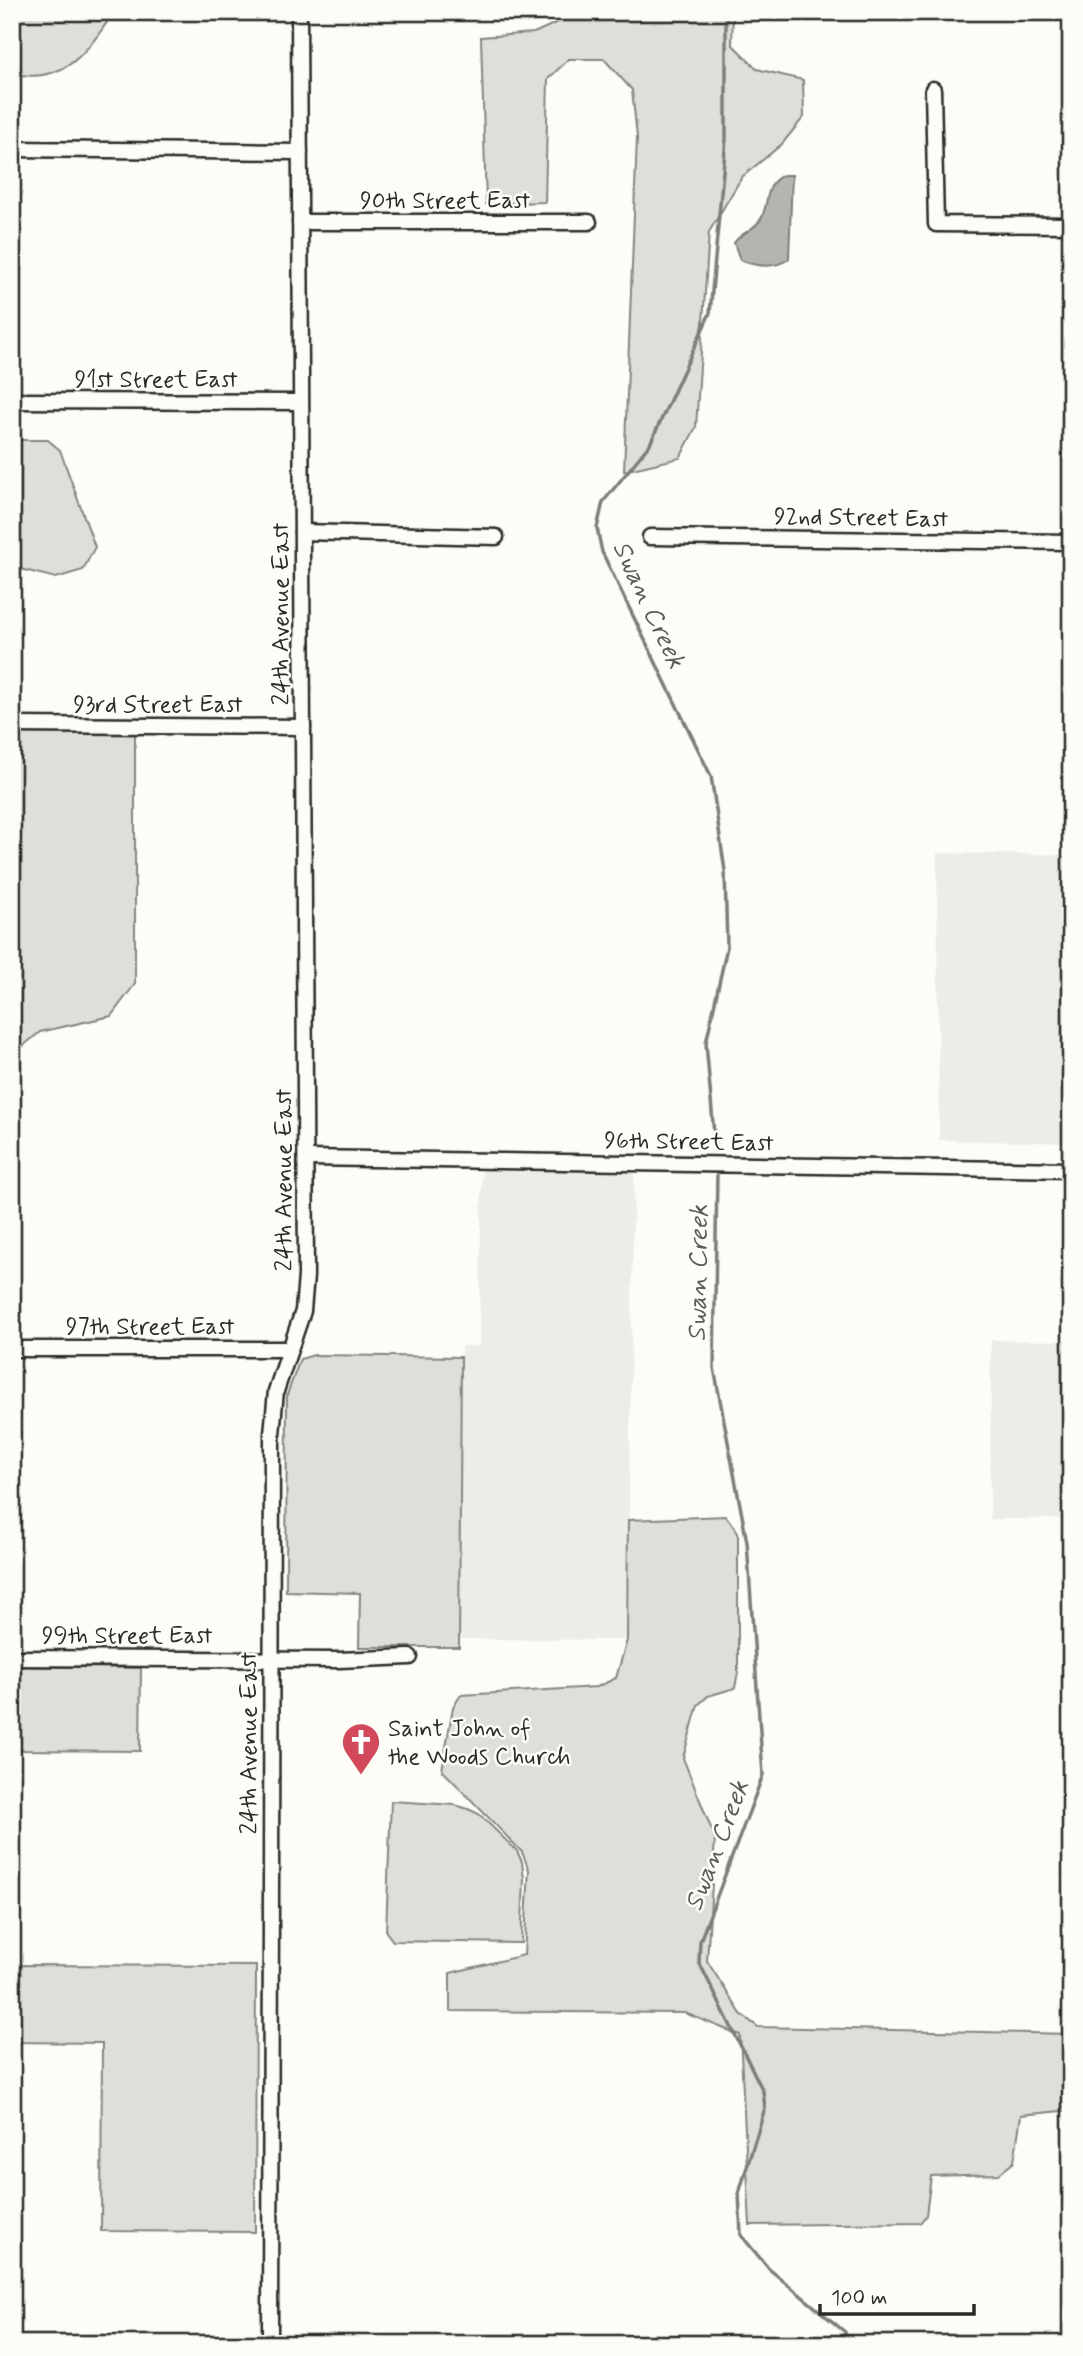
<svg xmlns="http://www.w3.org/2000/svg" width="1083" height="2356" viewBox="0 0 1083 2356" font-family="Mynerve,sans-serif">
<rect width="100%" height="100%" fill="#fdfcf7"/>
<filter id="ink" filterUnits="userSpaceOnUse"><feTurbulence type="fractalNoise" baseFrequency=".0143" numOctaves="2"/><feDisplacementMap in="SourceGraphic" scale="14" xChannelSelector="R" yChannelSelector="G"/><feConvolveMatrix kernelMatrix="1 2 1 2 8 2 1 2 1" color-interpolation-filters="sRGB"/></filter>
<g filter="url(#ink)">
<g fill="#edece8">
<path d="M937,853l134,2v288l-132,-3z"/>
<path d="M482,1166l152,2 -7,472 -168,-1 2,-293h18z"/>
<path d="M991,1340l80,1v178h-81z"/>
</g>
<g fill="#dfdeda" stroke="#858482" stroke-width="2">
<path d="M12,12h102c-27,40 -48,72 -102,62z"/>
<path d="M580,12h153l-1,32 25,25 46,11 1,37 -22,27 -40,33 -33,55 -13,195 -16,31 -56,13 13,-334 -5,-47 -28,-31h-35l-21,20 -3,123 -59,2 -5,-167 53,-4z"/>
<path d="M20,440h28l12,10 35,97 -12,23 -27,8 -44,-11v-119z"/>
<path d="M12,731l123,2v251l-24,32 -71,16 -28,23z"/>
<path d="M314,1355l147,2 -2,290h-100l1,-54 -74,-2 1,-196 13,-36z"/>
<path d="M726,1516l12,17v139l-3,16 -27,8 -10,9 -15,53 32,80 -8,123 34,53 17,13 313,7v76l-50,5 -7,47 -15,12 -68,2 -5,39 -6,8 -170,2 -10,-190 -55,-22 -235,-2v-38l74,-18 5,-85 -7,-18 -80,-82 11,-63 8,-12 136,-8 19,-9 11,-38 1,-120z"/>
<path d="M12,1666l129,2 -1,83 -128,-1z"/>
<path d="M391,1801l64,4 13,4 11,5 38,37 5,11 2,17 -3,64 -128,-2 -7,-9z"/>
<path d="M12,1965l244,1 -1,266 -154,-1 1,-188 -90,-1z"/>
</g>
<path fill="#b5b4b1" stroke="#7e7d7b" stroke-width="2" d="M784,175h8l-3,84c-15,10 -34,7 -49,1l-6,-17c7,-11 22,-13 28,-26 7,-16 3,-35 22,-42z"/>
<g fill="none" stroke-linecap="round" stroke-linejoin="round">
<g stroke="#7e7d7b" stroke-width="3.5">
<path d="M715,1146l-9,-103 21,-96 -2,-76 -14,-95 -109,-224 -5,-24 6,-26 47,-58 60,-131 16,-174v-127"/>
<path d="M717,1173l-3,195 33,174 16,233 -63,166 -1,21 64,129 2,17 -26,85 2,42 28,34 76,63v12"/>
</g>
<g stroke="#2b2b2b" stroke-width="19">
<g id="minor">
<path d="M933,89l3,135 135,1"/>
<path d="M12,149l288,3"/>
<path d="M300,222h289"/>
<path d="M12,401l288,1"/>
<path d="M302,532l194,5"/>
<path d="M650,537l421,5"/>
<path d="M12,725l291,2"/>
<path d="M306,1158l765,12"/>
<path d="M12,1349h275"/>
<path d="M12,1658l327,2 71,-3"/>
<path d="M270,2344l2,-910 4,-43 27,-80 3,-35 -7,-1264"/>
</g>
</g>
<use href="#minor" stroke="#fdfcf7" stroke-width="14"/>
</g>
</g>
<defs>
<g id="church-pin" transform="scale(2.0125)"><path d="M0 17L-7.5 6A9.5 9.5 0 1 1 7.5 6Z" fill="#d1495b" stroke="#fdfcf7"/><path d="M-1.2-6h2.4v3.5h3.3v2.4h-3.3V6h-2.4V-.1h-3.3v-2.4h3.3Z" fill="#fff"/></g>
</defs>
<g fill-rule="evenodd">
<use href="#church-pin" x="361" y="1742"/>
</g>
<g text-anchor="middle" stroke-width="5" stroke-linejoin="round" paint-order="stroke">
<g font-size="24" fill="#2b2b2b" stroke="#fdfcf7">
<text x="445" y="208">90th Street East</text>
<text x="156" y="387">91st Street East</text>
<text transform="translate(861 517) rotate(1)" y="8">92nd Street East</text>
<text transform="translate(280 614) rotate(-90)" y="8">24th Avenue East</text>
<text x="158" y="712">93rd Street East</text>
<text transform="translate(689 1141) rotate(1)" y="8">96th Street East</text>
<text transform="translate(283 1180) rotate(-90)" y="8">24th Avenue East</text>
<text x="150" y="1334">97th Street East</text>
<text x="127" y="1643">99th Street East</text>
<text transform="translate(248 1743) rotate(-90)" y="8">24th Avenue East</text>
</g>
<g font-size="24" fill="#2b2b2b" stroke="#fdfcf7" text-anchor="start">
<text x="388" y="1736">Saint John of<tspan x="388" dy="28">the Woods Church</tspan></text>
</g>
<g font-size="26" font-style="italic" fill="#5b5b5a" stroke="#fdfcf7">
<text transform="translate(650 604) rotate(65)" y="9">Swan Creek</text>
<text transform="translate(697 1273) rotate(-89)" y="9">Swan Creek</text>
<text transform="translate(716 1845) rotate(-69)" y="9">Swan Creek</text>
</g>
</g>
<rect width="1083" height="2356" fill="none" stroke="#fdfcf7" stroke-width="42"/>
<rect x="21" y="21" width="1041" height="2314" fill="none" stroke="#2b2b2b" stroke-width="2.5" filter="url(#ink)"/>
<path d="M820 2304v10h154v-10" fill="none" stroke="#2b2b2b" stroke-width="3.5"/>
<text x="831" y="2304" font-size="21" fill="#2b2b2b" stroke="#fdfcf7" stroke-width="5" paint-order="stroke">100 m</text>
</svg>
